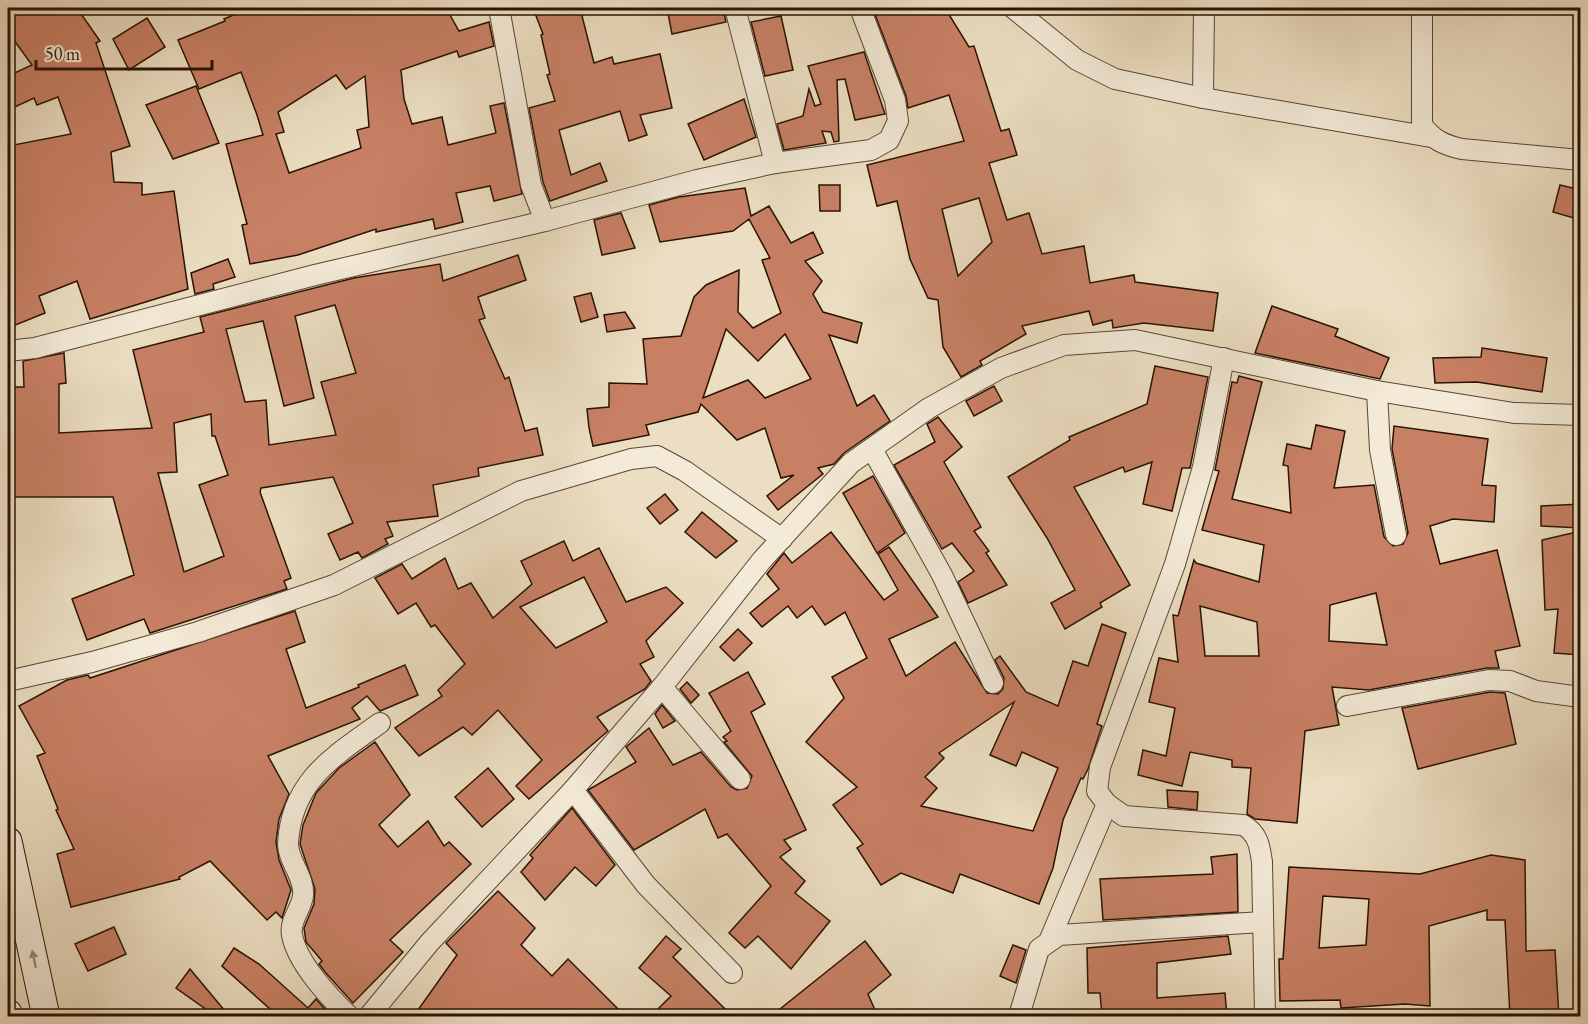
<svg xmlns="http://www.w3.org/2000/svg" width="1588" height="1024" viewBox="0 0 1588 1024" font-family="'EB Garamond',serif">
<rect width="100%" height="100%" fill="#ecdec2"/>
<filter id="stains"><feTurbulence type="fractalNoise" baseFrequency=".00333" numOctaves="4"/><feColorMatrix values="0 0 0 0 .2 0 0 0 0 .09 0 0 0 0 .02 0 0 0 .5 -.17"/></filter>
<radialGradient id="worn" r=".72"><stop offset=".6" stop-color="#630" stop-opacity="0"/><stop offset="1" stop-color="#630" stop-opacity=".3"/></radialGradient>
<g fill="#c88065" stroke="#291303" stroke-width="1.5" fill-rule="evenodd">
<path d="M8,8h69l23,33 -4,2 34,103 -19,6 3,30 28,1v12l32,-4 14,98 -98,30 -13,-38 -38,15 6,17 -37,15v-182l63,-12 -13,-37 -21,8 -3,-7 -26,12v-34l24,-11 -24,-33z"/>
<path d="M250,8h196l13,23 30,-9 5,24 -35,11 -2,-6 -56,19 3,29 8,25 30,-7 6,28 48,-12 -6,-27 14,-3 18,91 -28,7 -4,-15 -34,7 7,29 -28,7 -2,-10 -57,13v-3l-78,26 -48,9 -8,-39 5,-1 -21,-80 37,-9 -6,-20 -16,-43 -42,17 -21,-49 47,-19 -1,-2zM336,75l10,14 19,-13 4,51 -12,3 4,18 -72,25 -13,-39 8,-2 -6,-20z"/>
<path d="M533,8h47l14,55 18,-6 2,7 46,-10 12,54 -32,7 7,20 -18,6 -9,-30 -61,19 12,45 29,-12 7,18 -57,20 -7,-19 -14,-74 26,-7 -8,-26 3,-1 -9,-39 2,-1z"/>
<path d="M667,8h56l3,14 -54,12z"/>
<path d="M877,8h68l24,39 5,-1 27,85 8,-2 8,26 -28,8 18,57 22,-7 13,41 42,-8 6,37 44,-8 1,7 83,11 -5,38 -69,-8 -31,5 -1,-8 -19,5 -4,-14 -67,15 4,8 -46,27 2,4 -21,12 -18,-30 -5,-47 -10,-2 -18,-39 -13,-58 -20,5 -10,-41 97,-24 -15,-46 -41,13 -2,-12 -33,-87zM979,198l13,44 -34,34 -16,-67z"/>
<path d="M781,16l12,54 -28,6 -14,-54z"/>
<path d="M147,18l18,29 -36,23 -16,-31z"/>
<path d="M864,52l21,62 -30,6 -10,-41 -8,1 2,61 -5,1 -3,-10 -9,-1 4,12 -42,7 -7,-26 26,-8 6,-27 6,17 6,-2 -13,-38z"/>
<path d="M196,86l23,57 -46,16 -27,-54z"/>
<path d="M744,99l12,38 -52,23 -16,-36z"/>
<path d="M819,185h21v26h-20z"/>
<path d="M1560,185l21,5v30l-28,-8z"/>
<path d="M745,188l6,28 18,-10 22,37 22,-11 10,21 -18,8 17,20 -9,13 10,18 39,11 -5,20 -28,-8 28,71 17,-11 16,26 -46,32 -10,11 -16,4 5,6 -45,36 -11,-14 27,-21 -13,3 -16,-50 -28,12 -36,-36 -3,8 -52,13 3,10 -56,11 -4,-18 -2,-19 22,-2v-24l38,1 -4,-45 38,-3 13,-39 12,-12 33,-15 -1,42 15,16 28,-15 -19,-53 8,-2 -21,-39 -16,12 -73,11 -11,-37 30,-8zM726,329l32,32 27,-27 26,45 -46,19 -17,-18 -45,18z"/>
<path d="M621,213l14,35 -33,7 -8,-35z"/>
<path d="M518,255l8,25 -48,17 7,21 -6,2 26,59 4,-2 16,54 12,-3 6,27 -65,13 1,8 -46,9 5,31 -51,6 6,14 -8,3 3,5 -26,14 -4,-6 -18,8 -12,-26 25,-11 -20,-46 -72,11 -1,4 31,86 -7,3 3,8 -137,44 -6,-14 -57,21 -15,-41 62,-24 -21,-78h-105v-110h16l-1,-26 41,-8 2,30 -7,1v49l93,-5 -19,-78 71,-18 -4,-15 154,-39 86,-14 3,17zM335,305l21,68 -35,9 15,53 -67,10 -3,-45 -21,2 -19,-73 37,-8 21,85 30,-8 -19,-82zM211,414l1,22h3l13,39 -29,10 25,71 -40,16 -26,-99 19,-1 -3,-49z"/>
<path d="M228,259l7,18 -22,7 1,5 -19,5 -4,-21z"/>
<path d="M591,293l7,24 -17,5 -7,-25z"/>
<path d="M1272,306l66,23 -3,7 54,22 -9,21 -125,-26z"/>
<path d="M625,312l10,16 -28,4 -3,-17z"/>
<path d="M1482,348l65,10 -5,34 -65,-10 -42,1 -2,-25 48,-1z"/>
<path d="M1155,366l53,11 -18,91h-8l-10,43 -29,-7 9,-42 -27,10 -2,-5 -49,20 56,98 -30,18 2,4 -37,22 -14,-26 24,-13 -28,-52 -39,-61 62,-37 -1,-3 78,-33z"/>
<path d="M1239,376l23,6 -30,117 59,14 -3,-47 -5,-1 4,-21 24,5 5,-24 29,6 -11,57 40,-3 10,52 9,9 10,-2 5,-11 -16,-84 2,-23 94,13 -6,46 14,1 -2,36 -41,-3 -23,7 10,38 57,-14 23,96 -25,5 4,17h-12l-118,22 -37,-3 7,38 -34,6 -8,92 -42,-4 -8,-5 4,-46 -19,-1v-7l-42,-8 -8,34 -44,-11 5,-25 23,6 9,-48 -26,-6 10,-44 19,4 -5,-47 5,1 16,-56 2,3 63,19 5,-37 -62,-15 17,-59 -4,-1 17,-88 5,1zM1376,593l11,52 -58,-4 1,-36zM1200,606l57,16 2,34h-54z"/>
<path d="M994,386l8,15 -28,15 -8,-15z"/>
<path d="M938,417l24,30 -18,15 37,65 -7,4 15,20 -3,2 21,32 -39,18 -10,-21 16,-11 -22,-28 -10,6 -48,-84 41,-23 -8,-18z"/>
<path d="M873,476l32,57 -28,20 -34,-60z"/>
<path d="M665,494l13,16 -18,14 -13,-16z"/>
<path d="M1581,504v24l-40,-2v-20z"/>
<path d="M702,512l35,29 -21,17 -31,-26z"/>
<path d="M1581,531v124l-27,-2 4,-44 -13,1 -3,-70z"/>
<path d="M831,532l53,68 14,-10 -20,-36 11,-7 49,70 -49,22 17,37 49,-34 32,51 11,1 5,-5 1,-11 -9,-18 5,-4 26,36 32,14 15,-45 15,5 14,-42 24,9 -29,91 5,2 -14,43 -5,10 -2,-1 -18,42 -10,48 -14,36 -79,-30 -7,19 -52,-20 -20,12 -24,-37 6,-4 -30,-39 24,-18 -51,-45 38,-44 -12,-21 35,-19 -22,-46 -20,13 -13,-19 -15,12 -9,-12 -26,21 -12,-14 29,-24 -12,-15 17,-21 8,10zM1014,702l-24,53 26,11 6,-14 36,16 -25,63 -112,-25 16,-18 -12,-11 19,-19 -5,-5z"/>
<path d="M564,541l9,20 26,-13 27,54 40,-15 17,16 -37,38 8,16 -14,7 11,17 -6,8 -48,28 11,14 -79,68 -13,-13 26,-26 -44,-50 -26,25 -9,-8 -44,29 -24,-28 47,-32 -4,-6 27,-26 -30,-39 -4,2 -15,-24 -18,11 -23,-36 27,-14 10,15 33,-21 13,31 13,-6 22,35 39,-34 -11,-23zM584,577l23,45 -51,26 -36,-41z"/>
<path d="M295,611l10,31 -19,7 20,59 53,-21 -1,-2 47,-20 13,30 -38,16 -13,-15 -15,12 8,11 -92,37 21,38 -10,25 -3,23 3,18 12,30 -9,28 -6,-6 -9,8 -57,-59 -31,16 1,2 -109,28 -14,-53 17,-5 -18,-39 2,-1 -21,-53 8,-3 -26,-47 48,-26 21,-5 2,3z"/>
<path d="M738,629l14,14 -18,18 -14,-14z"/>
<path d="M748,672l17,32 -14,8 55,118 -22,10 7,9 -11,8 25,24 -10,12 35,28 -39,48 -33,-33 -13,12 -16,-15 42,-47 -44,-52 -9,4 -13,-29 -71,41 -46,-60 48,-28 -10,-15 23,-19 24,37 28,-13 30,35 6,3 10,-2 5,-12 -28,-34 3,-1 -4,-4 8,-6 -22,-38z"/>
<path d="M687,682l12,13 -8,8 -11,-14z"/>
<path d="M1490,692l15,1 11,51 -98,25 -16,-61z"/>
<path d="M662,705l13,16 -12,7 -8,-14z"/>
<path d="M375,742l35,53 -31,30 19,22 30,-26 16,25 5,-4 22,22 -81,76 13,12 -50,51 -28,-31 -6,-8 3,-3 -16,-19 -2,-14 10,-24 1,-15 -15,-45 3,-19 13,-32 23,-25z"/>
<path d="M488,768l26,31 -32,28 -27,-30z"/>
<path d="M1167,790l31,2 -1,18 -29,-3z"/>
<path d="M572,808l43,57 -19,21 -21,-19 -30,33 -24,-28 12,-14 -3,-3z"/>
<path d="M1237,854l1,58 -135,8 -3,-41 113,-5 -2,-17z"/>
<path d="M1491,855l34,5 1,91 29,-1 4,67h-49l-5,-97h-18v-10l-58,16 1,80 -25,-2 -64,4 -1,-8 -60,1 -1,-42h4l6,-92 131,7zM1323,896l46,3 -3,46 -47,3z"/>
<path d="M498,891l37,37 -14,17 31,31 16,-17 58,58h-213l44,-62 -11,-12z"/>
<path d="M114,927l12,27 -38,17 -13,-27z"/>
<path d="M666,936l15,13 -8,8 60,60h-83l21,-21 -32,-28z"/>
<path d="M1228,936l3,18 -74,9v35l68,-5 2,24h-125l-2,-24h-12l-1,-45z"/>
<path d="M865,941l26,34 -23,19 10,23h-108z"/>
<path d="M1013,945l13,5 -10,33 -16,-7z"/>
<path d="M234,948l25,16 49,44 8,-9 16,18h-53l-57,-51z"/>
<path d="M190,969l40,48h-13l-41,-29z"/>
</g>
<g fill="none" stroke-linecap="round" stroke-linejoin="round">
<g stroke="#5a4633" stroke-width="22">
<g id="minor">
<path d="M499,8l32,177 14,36"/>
<path d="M735,8l40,155"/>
<path d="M1013,8l64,52 38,19 88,19 228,39"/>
<path d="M1422,8v117c11,15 22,20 40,24l118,11"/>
<path d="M1203,98l1,-90"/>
<path d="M8,351l27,-3 280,-73 230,-54 152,-41 78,-17 96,-13 18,-10 9,-19 -3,-21 -35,-92"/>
<path d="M1224,358l-21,109 -28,97 -75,203 -3,24 10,13 17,12 119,9c15,8 17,22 19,37l3,154"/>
<path d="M1377,391l3,59 16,85"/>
<path d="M872,449l70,126 51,108"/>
<path d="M8,681l84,-19 106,-30 136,-47 187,-94 110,-32 26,-3 28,15 97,68"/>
<path d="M662,687l78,92"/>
<path d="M1347,706l142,-26 21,1 26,10 44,6"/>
<path d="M573,790l73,95 86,88"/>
<path d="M1050,939l57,-135"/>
<path d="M349,1016c-19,-18 -52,-53 -57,-81 -3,-14 9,-25 11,-39 2,-19 -15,-35 -15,-52 3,-63 46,-88 92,-121"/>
<path d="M369,1016l61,-74 143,-152 89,-103 100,-127 89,-97 78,-55 72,-40 63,-23 71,-5 242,51 137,22 66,2"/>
<path d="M1019,1016l20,-67 20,-14 203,-13"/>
</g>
</g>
<g stroke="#291303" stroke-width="29">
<g id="secondary">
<path d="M8,841l38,175"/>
<path d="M8,1013v3"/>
</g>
</g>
<use href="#minor" stroke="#f3ead7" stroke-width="20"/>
<use href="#secondary" stroke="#f3ead7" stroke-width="27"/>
</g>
<defs><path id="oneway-solid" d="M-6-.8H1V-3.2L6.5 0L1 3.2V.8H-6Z" transform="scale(1.5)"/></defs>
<use fill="#988978" href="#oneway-solid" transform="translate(34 959) rotate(-102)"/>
<rect width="1588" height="1024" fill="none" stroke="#ecdec2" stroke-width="30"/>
<rect x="9" y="9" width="1570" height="1006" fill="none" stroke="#291303" stroke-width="3"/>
<rect x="15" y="15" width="1558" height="994" fill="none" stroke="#291303" stroke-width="1.5"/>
<path d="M36 60v9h176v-9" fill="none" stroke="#291303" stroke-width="3"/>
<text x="45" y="60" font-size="18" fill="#291303" stroke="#f3ead7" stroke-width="4.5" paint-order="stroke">50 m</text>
<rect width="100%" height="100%" filter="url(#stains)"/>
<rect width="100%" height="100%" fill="url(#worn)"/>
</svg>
